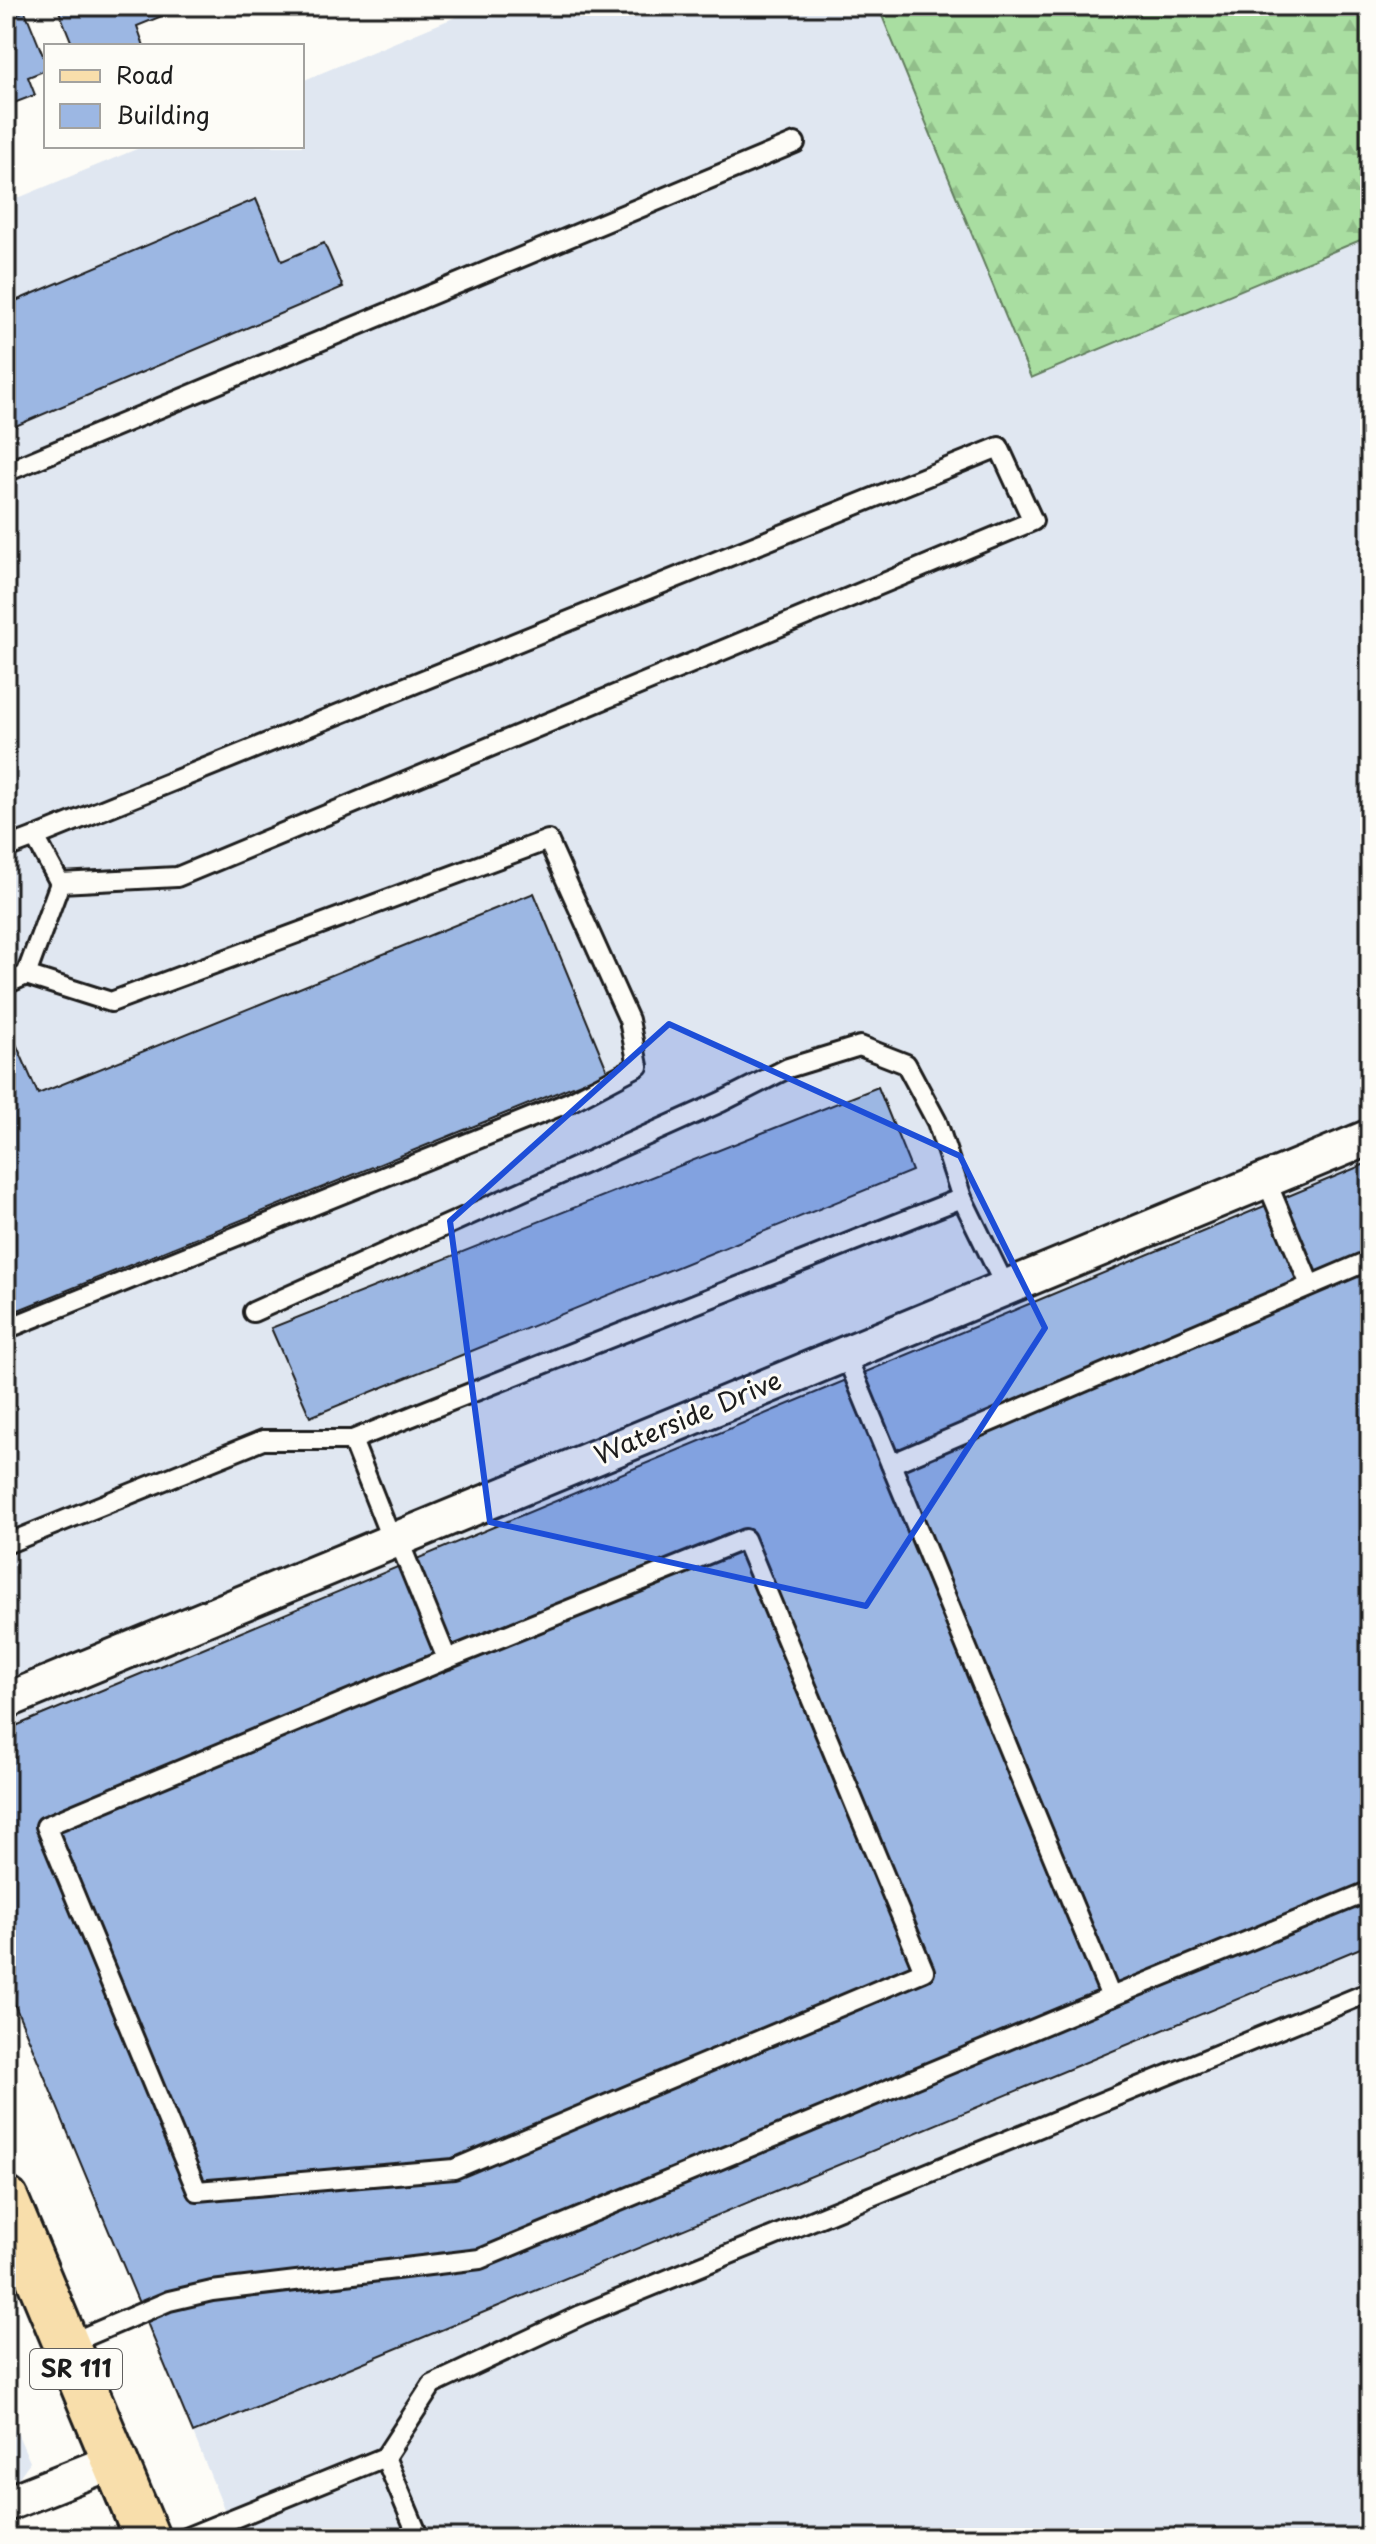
<svg xmlns="http://www.w3.org/2000/svg" width="1376" height="2544" viewBox="0 0 1376 2544" font-family="'Playpen Sans',sans-serif">
<defs>
<pattern id="forest-firs" width="22" height="20" patternUnits="userSpaceOnUse" patternTransform="scale(2)"><rect width="22" height="20" fill="#a9dea1"/><path d="M5 1l3.5 6h-7zM16 11l3.5 6h-7z" fill="#91be8a"/></pattern>
</defs>
<rect width="100%" height="100%" fill="#fdfcf7"/>
<filter id="ink" filterUnits="userSpaceOnUse"><feTurbulence type="fractalNoise" baseFrequency=".0125" numOctaves="2"/><feDisplacementMap in="SourceGraphic" scale="16" xChannelSelector="R" yChannelSelector="G"/><feConvolveMatrix kernelMatrix="1 2 1 2 8 2 1 2 1" color-interpolation-filters="sRGB"/></filter>
<g filter="url(#ink)">
<g fill="#e0e7f1">
<path d="M482,6h396l153,371 339,-141v926l-1364,568v-1527l138,-57h158v-65z"/>
<path d="M1370,1944v594h-1134l-43,-105z"/>
<path d="M6,2407l24,55 -16,22 -8,4z"/>
</g>
<path fill="url(#forest-firs)" stroke="#627d5e" stroke-width="2" d="M878,6h492v230l-339,142z"/>
<g fill="#9cb7e3" stroke="#1c1c1c" stroke-width="2">
<path d="M57,6h101l4,10 -25,10 7,20h-71z"/>
<path d="M25,11l21,52v7l-18,7 7,18 -29,11v-88z"/>
<path d="M256,199l26,62 42,-18 19,44 -337,143v-125z"/>
<path d="M534,893l74,179 -602,243v-294l32,73z"/>
<path d="M878,1087l34,84 -602,246 -39,-89z"/>
<path d="M1370,1162v782l-1177,489 -187,-449v-254z"/>
</g>
<g fill="none" stroke-linecap="round" stroke-linejoin="round">
<g stroke="#1c1c1c" stroke-width="24">
<g id="lane">
<path d="M6,472l789,-329"/>
<path d="M6,848l29,-11 25,46"/>
<path d="M26,975l34,-92 117,-6 856,-356 -34,-74 -964,390"/>
<path d="M6,984l20,-9 85,27 437,-162 81,180 9,46 -66,35 -566,228"/>
<path d="M1266,1180l44,105"/>
<path d="M253,1312l468,-210 67,-34 72,-22 46,18 31,58 25,76"/>
<path d="M891,1464l479,-204"/>
<path d="M398,1539l49,120 -401,167 151,365 257,-22 470,-198 -179,-432 -298,120"/>
<path d="M392,1541l-40,-101 610,-242 44,90"/>
<path d="M6,1544l257,-104h89"/>
<path d="M1111,1997l259,-106"/>
<path d="M66,2345l103,-44 43,-10 268,-32 631,-262 -266,-644"/>
<path d="M385,2457l47,-72 149,-70 789,-323"/>
<path d="M185,2538l200,-81 34,81"/>
</g>
</g>
<g stroke="#1c1c1c" stroke-width="40">
<g id="street">
<path d="M6,1701l1364,-564"/>
<path d="M6,2504l108,-43"/>
</g>
</g>
<g stroke="#1c1c1c" stroke-width="50">
<path id="primary" d="M6,2200l141,338"/>
</g>
<use href="#lane" stroke="#fdfcf7" stroke-width="18"/>
<use href="#street" stroke="#fdfcf7" stroke-width="34"/>
<use href="#primary" stroke="#f8deab" stroke-width="44"/>
</g>
</g>
<path fill="#1d4ed8" fill-opacity="0.2" stroke="#1d4ed8" stroke-width="6" stroke-linejoin="round" d="M669,1024l291,132 85,172 -179,278 -376,-84 -40,-301z"/>
<g text-anchor="middle" stroke-width="6" stroke-linejoin="round" paint-order="stroke">
<rect fill="#fdfcf7" stroke="#605f5e" stroke-width="2" x="30" y="2349" width="92" height="40" rx="6"/>
<g font-size="24" font-weight="bold" fill="#1c1c1c">
<text x="76" y="2377">SR 111</text>
</g>
<g font-size="26" fill="#1c1c1c" stroke="#fdfcf7">
<text transform="translate(688 1418) rotate(-23)" y="9">Waterside Drive</text>
</g>
</g>
<rect width="1376" height="2544" fill="none" stroke="#fdfcf7" stroke-width="32"/>
<rect x="16" y="16" width="1344" height="2512" fill="none" stroke="#1c1c1c" stroke-width="3" filter="url(#ink)"/>
<rect x="44" y="44" width="260" height="104" fill="#fdfcf7" stroke="#a3a29f" stroke-width="2"/>
<rect x="60" y="70" width="40" height="12" fill="#f8deab" stroke="#a3a29f" stroke-width="2"/>
<text x="116" y="84" font-size="24" fill="#1c1c1c">Road</text>
<rect x="60" y="104" width="40" height="24" fill="#9cb7e3" stroke="#a3a29f" stroke-width="2"/>
<text x="116" y="124" font-size="24" fill="#1c1c1c">Building</text>
</svg>
